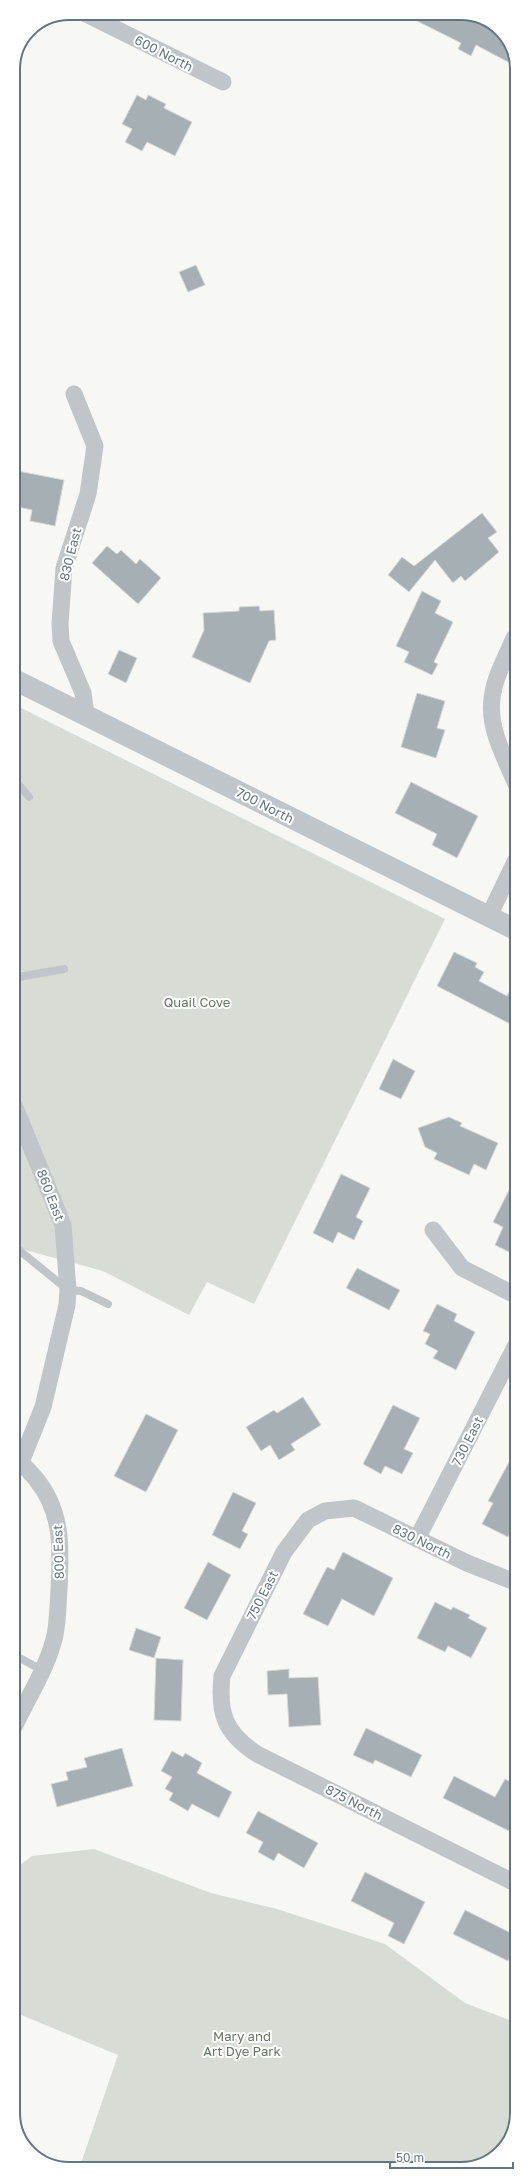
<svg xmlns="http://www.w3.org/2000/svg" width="530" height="2182" viewBox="0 0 530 2182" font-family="'Golos Text',sans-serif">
<rect width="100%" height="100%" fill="#f7f7f4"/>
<g fill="#d7dcd4">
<path d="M13,704l432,215 -191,385 -47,-22 -18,33 -86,-44 -89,-24z"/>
<path d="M94,1849l117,44 66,16 108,35 80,59 52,20v90l-14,37 -31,18 -393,1 39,-114 -104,-43v-143l18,-13z"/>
</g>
<g fill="#a5afb4" stroke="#d9d9d7">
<path d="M401,13h67l30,14 14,25 -4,10 -32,-17 -5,11 -13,-7 3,-6z"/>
<path d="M137,95l9,5 2,-5 18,9 -2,4 28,14 -17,34 -28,-14 -5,9 -17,-9 7,-13 -10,-5z"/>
<path d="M196,265l9,20 -17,7 -9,-20z"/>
<path d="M13,470l51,10 -9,46 -25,-5 2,-11 -19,-4z"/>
<path d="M482,513l15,19 -9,6 11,14 -34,29 -4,-5 -8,7 -18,-23 -26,32 -21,-17 14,-18 12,9z"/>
<path d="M107,546l10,8 4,-4 15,14 4,-5 21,19 -23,26 -46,-41z"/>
<path d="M422,591l19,10 -6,12 18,9 -19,40 4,2 -6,11 -28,-13 5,-10 -13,-6z"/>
<path d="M259,606l1,5 14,-1 2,30 -7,1 -19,42 -58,-26 12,-27 -1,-17 36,-2v-4z"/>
<path d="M119,650l18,8 -11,25 -18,-9z"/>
<path d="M417,693l28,8 -8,27 8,2 -9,28 -35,-11z"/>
<path d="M411,782l67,34 -21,42 -25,-13 5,-11 -42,-21z"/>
<path d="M454,952l23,11 -2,4 9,5 -5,9 28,15 9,-19v50l-79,-41z"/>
<path d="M393,1059l22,12 -14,28 -22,-10z"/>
<path d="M449,1117l13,6 -2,3 38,17 -12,27 -12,-6 -5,11 -35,-16 3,-6 -12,-6 -7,-19z"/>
<path d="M341,1174l29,14 -14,29 7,4 -9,19 -16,-8 -5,11 -20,-10z"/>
<path d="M517,1174v72l-4,8 -18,-9 8,-18 -10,-5z"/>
<path d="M357,1268l43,22 -11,20 -43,-22z"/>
<path d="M437,1304l20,10 -3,7 21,11 -19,38 -23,-12 5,-7 -13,-7 5,-10 -7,-3z"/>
<path d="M303,1397l18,28 -30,19 4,6 -16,10 -9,-15 -9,6 -15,-24 28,-17 3,3z"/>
<path d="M393,1405l27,13 -16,31 9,4 -11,21 -17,-8 -4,8 -18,-10z"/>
<path d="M146,1414l32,16 -32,62 -32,-16z"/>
<path d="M517,1447v73l-9,17 -26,-13 11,-21 -5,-2z"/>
<path d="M233,1492l23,11 -14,28 6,3 -8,15 -28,-14z"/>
<path d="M343,1552l50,26 -19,38 -32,-17 -14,27 -25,-12 24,-47 7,3z"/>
<path d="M208,1562l23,13 -24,45 -23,-12z"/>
<path d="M435,1602l16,8 2,-3 17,8 -2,3 19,10 -16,30 -23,-12 -3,6 -28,-14z"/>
<path d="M136,1628l25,9 -7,21 -25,-8z"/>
<path d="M156,1658l27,2 -2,61 -27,-1z"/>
<path d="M289,1669v9l29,-1 3,48 -32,2 -2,-33 -19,1 -1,-24z"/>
<path d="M366,1728l56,27 -11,22 -36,-17 -2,4 -20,-9z"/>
<path d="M122,1748l11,38 -76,21 -6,-23 17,-4 -2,-8 21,-5 -3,-9z"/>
<path d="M172,1751l11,6 2,-4 17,10 -5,10 35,19 -13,26 -27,-14 -4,7 -19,-11 4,-7 -8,-4 7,-12 -11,-6z"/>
<path d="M454,1776l41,21 10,-18 12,6v6l-7,13 7,3v14l-6,11 -68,-34z"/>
<path d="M258,1811l60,32 -14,25 -26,-15 -4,8 -16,-9 5,-10 -17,-9z"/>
<path d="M365,1872l60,30 -21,42 -16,-8 6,-13 -43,-22z"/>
<path d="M465,1910l52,26v8l-9,17 -55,-27z"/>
</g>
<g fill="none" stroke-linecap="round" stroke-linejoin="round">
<g stroke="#c0c5c9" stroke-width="8">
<path d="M13,778l16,19"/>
<path d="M13,978l51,-9"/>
<path d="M14,1246l54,44 13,1 27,13"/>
<path d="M14,1655l28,15"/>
</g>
<g stroke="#c0c5c9" stroke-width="17">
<path d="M84,13l139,69"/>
<path d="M74,394l21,52 -7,48 -24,74 -4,56 1,17 22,52 3,22"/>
<path d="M514,638c-8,19 -20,40 -22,61 -4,29 13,59 24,85"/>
<path d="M489,916l27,-56"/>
<path d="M14,1105l49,120 5,65 -1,15 -24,102 -22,55"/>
<path d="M433,1230l29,38 55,28"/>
<path d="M14,1458c9,5 15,13 22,21 27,33 25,70 23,110 -1,15 -1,31 -4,46 -7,32 -27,62 -41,92"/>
<path d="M417,1539l100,-196"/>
<path d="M517,1583l-50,-20 -113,-55 -29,3 -17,9 -24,32 -62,124c-4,38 3,57 35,78l260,130"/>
</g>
<path stroke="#c0c5c9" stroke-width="21" d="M13,679l503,251"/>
</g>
<g text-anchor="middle" stroke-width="4" stroke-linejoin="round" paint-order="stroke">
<g font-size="13" fill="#627580" stroke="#fff">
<text transform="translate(164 53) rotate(27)" y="5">600 North</text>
<text transform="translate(70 554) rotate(-76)" y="5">830 East</text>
<text transform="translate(265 805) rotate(27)" y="5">700 North</text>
<text transform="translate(51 1195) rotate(69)" y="5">860 East</text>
<text transform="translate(467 1441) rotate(-63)" y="5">730 East</text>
<text transform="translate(422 1541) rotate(26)" y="5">830 North</text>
<text transform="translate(58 1552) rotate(-92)" y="5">800 East</text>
<text transform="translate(262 1595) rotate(-63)" y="5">750 East</text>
<text transform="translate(354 1802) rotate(27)" y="5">875 North</text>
</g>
<g font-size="13" fill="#667861" stroke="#fff">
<text x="197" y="1007">Quail Cove</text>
<text x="242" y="2041">Mary and<tspan x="242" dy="15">Art Dye Park</tspan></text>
</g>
</g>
<path d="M0 0H530V2182H0ZM69 20H461A49 49 0 0 1 510 69V2113A49 49 0 0 1 461 2162H69A49 49 0 0 1 20 2113V69A49 49 0 0 1 69 20Z" fill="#fff" fill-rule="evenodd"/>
<path fill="none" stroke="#627580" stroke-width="2" d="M69 20H461A49 49 0 0 1 510 69V2113A49 49 0 0 1 461 2162H69A49 49 0 0 1 20 2113V69A49 49 0 0 1 69 20Z"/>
<path d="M390 2162v6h123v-6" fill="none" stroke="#627580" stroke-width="2"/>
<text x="396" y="2162" font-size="12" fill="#627580" stroke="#ffffff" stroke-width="3" paint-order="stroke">50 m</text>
</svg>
